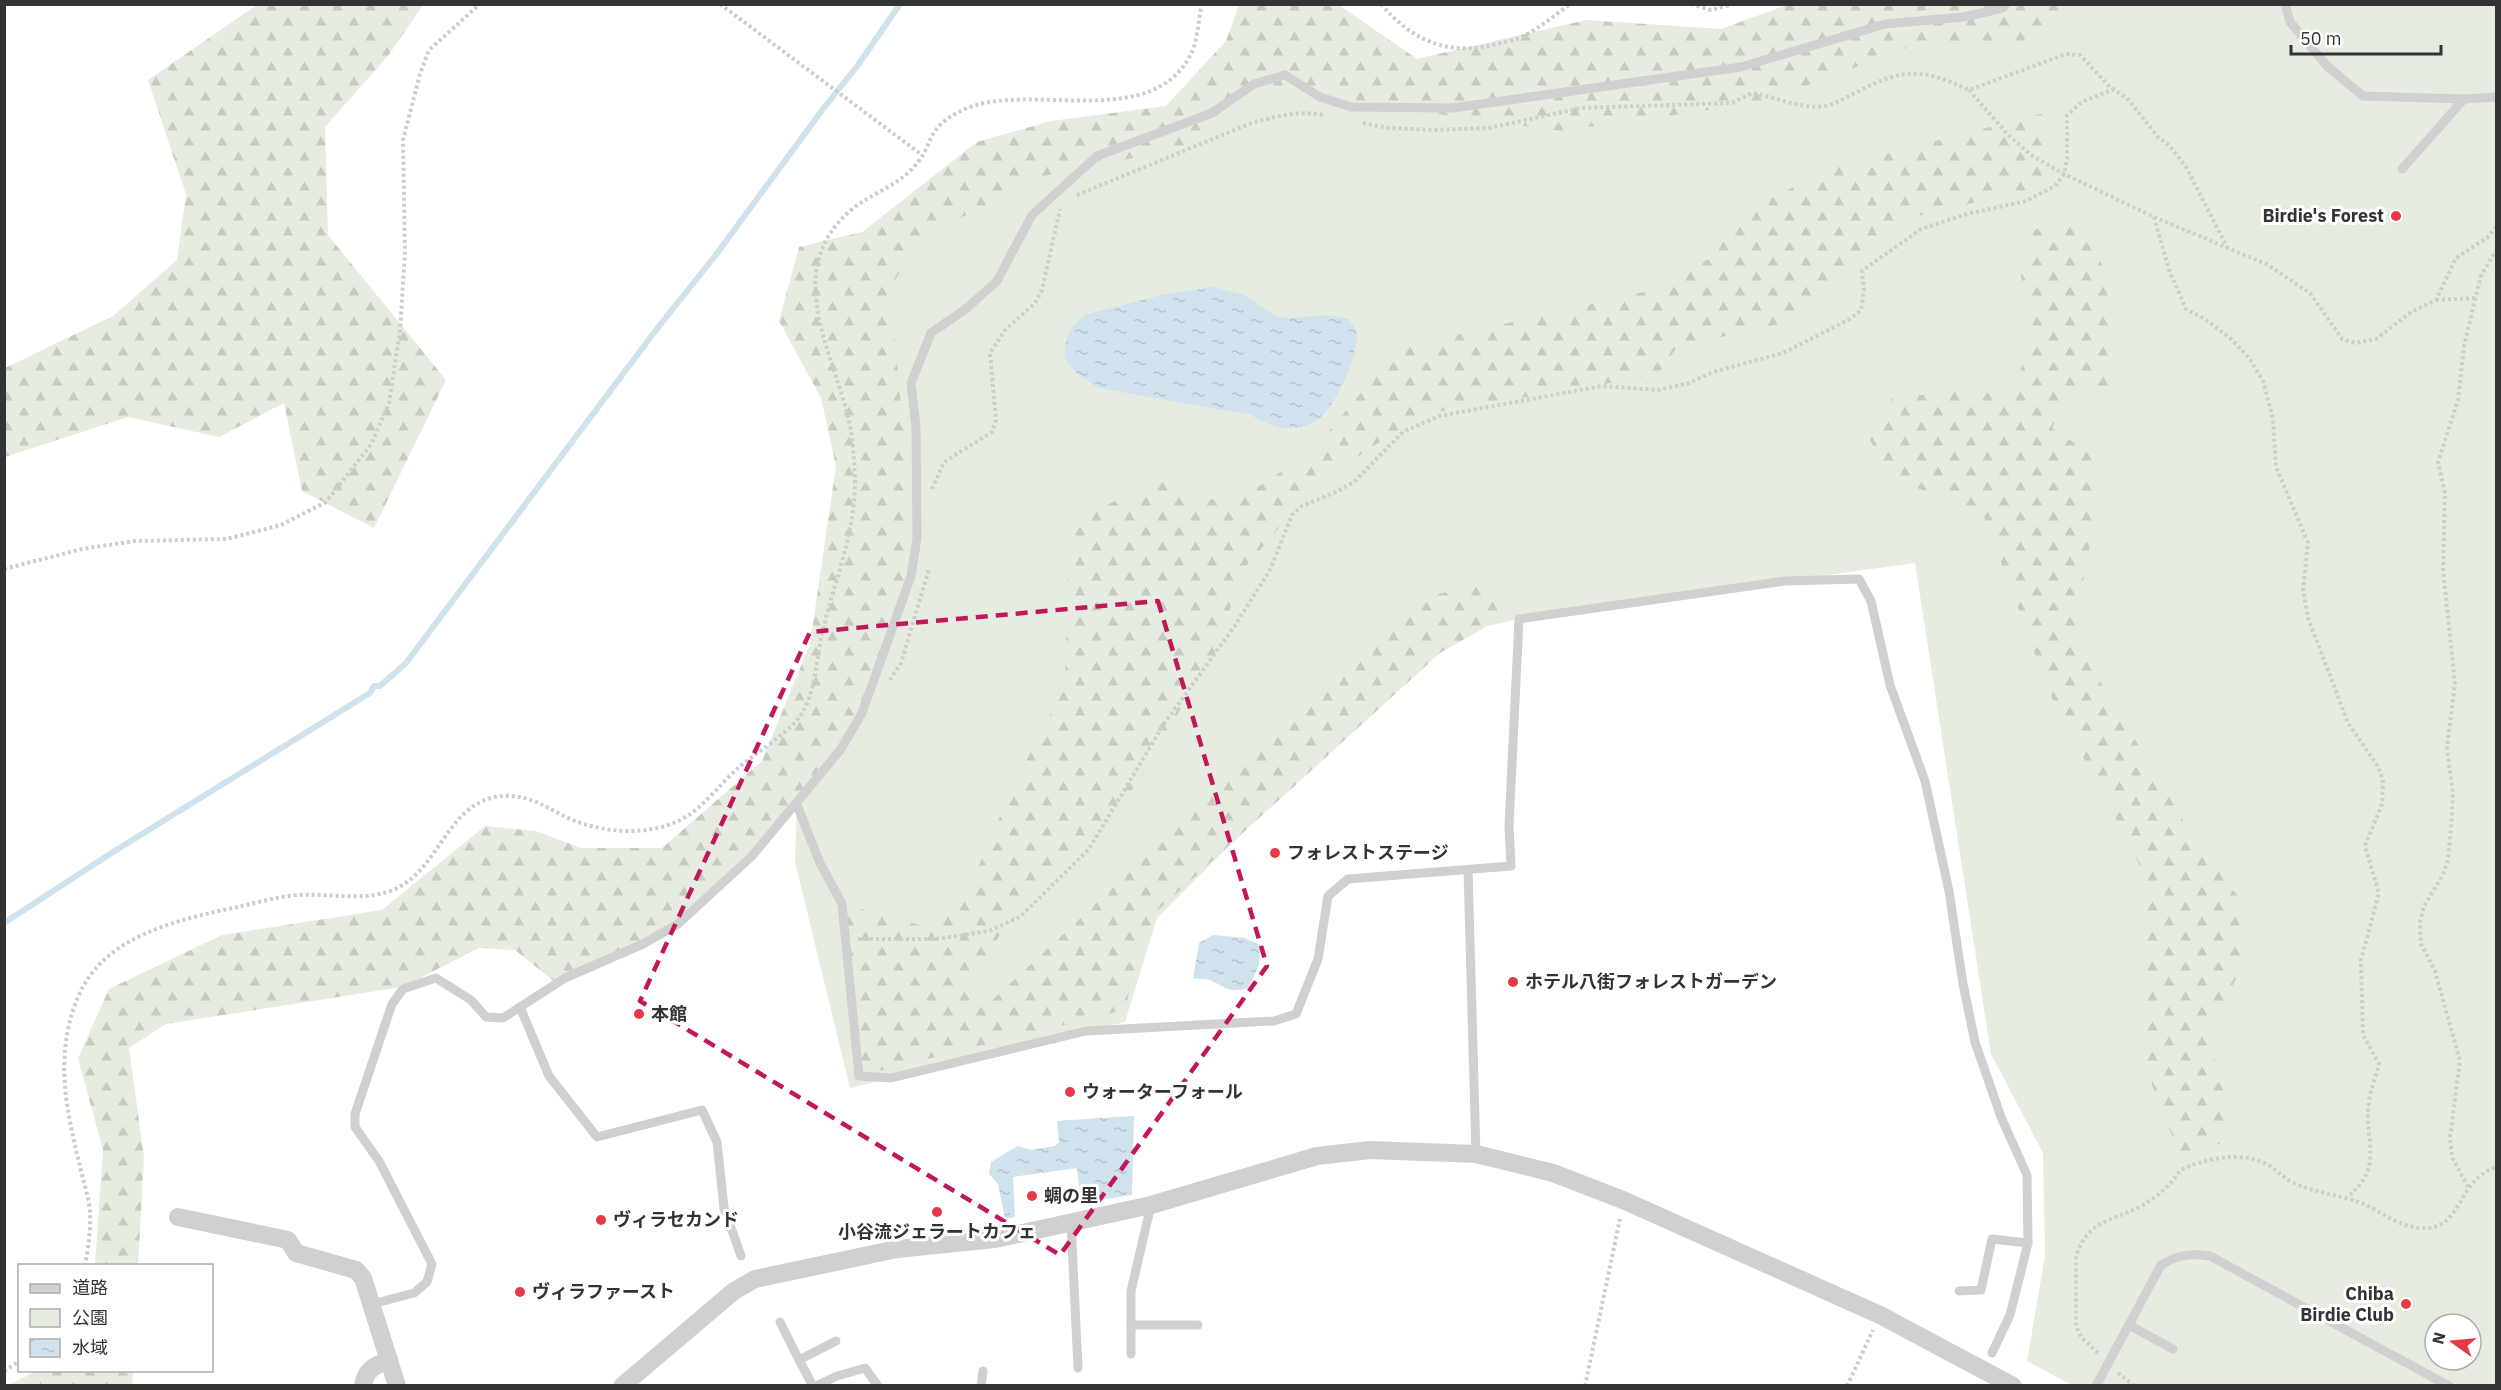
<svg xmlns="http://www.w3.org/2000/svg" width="2501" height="1390" viewBox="0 0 2501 1390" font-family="'IBM Plex Sans','Noto Sans JP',sans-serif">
<defs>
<pattern id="forest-firs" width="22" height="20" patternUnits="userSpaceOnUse" patternTransform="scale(1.5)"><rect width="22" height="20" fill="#e6ecdf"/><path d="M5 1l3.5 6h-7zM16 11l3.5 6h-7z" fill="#c6cbc0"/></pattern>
<pattern id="water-ripples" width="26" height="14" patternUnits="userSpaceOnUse" patternTransform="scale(1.5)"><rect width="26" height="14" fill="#cfe2ee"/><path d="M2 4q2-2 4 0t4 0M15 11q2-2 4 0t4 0" fill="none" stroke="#b2c2cd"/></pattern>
</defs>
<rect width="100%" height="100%" fill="#fff"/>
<path fill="#e6ecdf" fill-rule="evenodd" d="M1854,5h642v1380h-424l-45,-24 18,-105 -2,-103 -52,-99 -76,-491 -366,50 -110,23 -282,282 -32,104 -275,66 -55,-226 2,-57 83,-293 -29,-245 128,-91 220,-69 86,-61 213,55zM2435,1324h36v36h-36z"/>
<g fill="url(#forest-firs)">
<path d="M258,4l165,1 -35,51 -63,71 3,108 118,145 -72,148 -72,-37 -18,-88 -65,34 -91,-20 -123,40v-89l108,-52 64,-56 9,-66 -38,-114z"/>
<path d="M1239,5h100l78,54 169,-39 135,9 66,-24h280l-53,43 -97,-4 -157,59 -200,28 -187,-26 -70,-21 -11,6 -38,-6 -63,62 -151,31 -115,59 -35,51 15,163 6,126 -57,158 -120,141 -67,59 -112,48 -40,-32 -36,-2 -77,39 -236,37 -37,24 15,109 -6,108h-43l8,-115 -25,-92 31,-69 113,-54 160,-25 103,-84 51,5 45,17h81l100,-87 48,-117 26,-178 -15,-68 -42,-77 20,-74 63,-15 115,-90 74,-21 115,-15 60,-65z"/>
<path d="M2044,113l4,72 -147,35 -34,35 -88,69 -102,23 -20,28 -237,40 -103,69 -76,88 -21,72 -100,166 -116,119 -35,53 15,26 441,-411 74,-17 1,39 -60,34 -286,261 -30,96 -265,66 -17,-172 77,21 48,-32 47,-109 51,-98 4,-165 95,-41 65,26 82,-54 88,-104 245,-56 65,-33 20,-40 103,-51z"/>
<path d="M2078,213l31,67 1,114 -37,-5 -21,39 39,26 6,51 -24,131 115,192 54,74 -2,69 -35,68 16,33 8,69 -49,14 -34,-85 -1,-195 -95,-181 -67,-180 -96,-38 -21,-45 27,-33 65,-7 55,3 16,-51 -8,-68 13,-45z"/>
<path d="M37,1371h96l-1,14h-123z"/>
</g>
<g fill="url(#water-ripples)">
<path d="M1214,287l30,8 32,21 13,2 40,-3 20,4c3,5 8,11 8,17 0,22 -24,79 -45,87 -23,10 -41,4 -61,-8l-152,-27 -23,-15 -12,-16 2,-18 6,-12 13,-12 80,-21z"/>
<path d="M1213,935l32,3 15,7 -1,20 -10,23c-20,5 -20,1 -37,-7 -5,-3 -13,-1 -19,-3l6,-35z"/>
<path d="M1134,1116l-2,79 -51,8 -4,-35 -64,9 2,40 -10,2 -7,-35 -9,-10 2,-12 27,-16 13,4 24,-4 4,-4 -2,-21z"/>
</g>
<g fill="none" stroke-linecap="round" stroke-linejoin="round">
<path stroke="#cfe2ee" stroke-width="6" d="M4,923l109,-71 257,-159 4,-7h6l26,-23 250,-333 59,-74 108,-147 35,-44 42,-61"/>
<g stroke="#cdcdcd" stroke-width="4" stroke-dasharray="3 3" stroke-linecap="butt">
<path d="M720,4l202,151"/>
<path d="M1381,4c33,39 70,53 120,39 7,-2 16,-3 22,-7 17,-8 32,-21 47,-32"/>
<path d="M1691,4l20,6 22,-6"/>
<path d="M1969,90l40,46 22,19 33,19 90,43 112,47 44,29 32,46 13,4 21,-4 35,-27 25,-12 20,-42 32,-21 8,-10"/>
<path d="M1363,123l25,5 46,2 55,-2 92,-20 151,-5 20,-10c23,3 49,17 73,13 12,-2 23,-10 34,-15 45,-24 66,-22 110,-1l97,-36 14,1 30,32 17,11 31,39 11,8 17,22 41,80"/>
<path d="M1077,195l172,-71c24,-7 50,-14 75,-9"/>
<path d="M2154,217l15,53 17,39 19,10 26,20 18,19 14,23 10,38 3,48 32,76 -5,46 5,29 40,105 29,42 6,15 -1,24 -17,42 14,47 -18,67 2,75 16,29c-3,12 -8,24 -10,37 -6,39 17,66 -22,96"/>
<path d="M2436,300l41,-2"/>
<path d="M932,489l12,-27 48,-30 4,-12 -6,-67 15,-23 30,-27 7,-13 18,-81"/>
<path d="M4,569l78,-20 53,-8 92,-2 54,-14 45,-23 46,-59 17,-40 11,-72 5,-79 -2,-112 17,-66 9,-24 51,-46"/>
<path d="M890,680l11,-17 28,-94"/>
<path d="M858,939h78l53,-8 31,-14 69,-68 75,-125 70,-97 36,-57 22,-55 10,-9 36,-15 17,-10 48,-49 36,-16 163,-30 56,4 31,-7 24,-11 70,-19 67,-34 11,-9 3,-20 -2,-19 59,-42 46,-15 59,-13 29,-15 9,-12 3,-15v-44l15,-13 32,-13"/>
<path d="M2468,1187l-16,-30 -2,-20 10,-76 -25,-90 -14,-27 -1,-22 4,-16 19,-31 5,-15 4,-45 1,-22 -6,-45 8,-65 -12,-113 2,-77 -7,-31 20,-62 6,-54 17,-71 15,-24"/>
<path d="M85,1266c3,-17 6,-36 5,-53 -1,-17 -8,-35 -11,-51 -14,-56 -24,-111 -1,-165 26,-62 100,-77 159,-90 20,-4 41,-11 62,-12 31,-2 63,7 94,-5 44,-18 52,-79 98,-92 26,-7 47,4 69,16 35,19 87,24 122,5 20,-10 38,-35 55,-50 16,-14 53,-37 64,-54 15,-24 15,-55 21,-81 12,-54 33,-97 33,-154 -1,-20 -2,-44 -7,-63 -17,-69 -65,-148 2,-206 18,-16 43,-23 61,-41 25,-24 11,-42 54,-61 65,-28 184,23 225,-53 8,-14 8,-36 12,-52"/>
<path d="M2098,1353l-17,-16 -5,-11v-68c10,-39 38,-37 67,-53 12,-7 23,-16 31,-26 4,-4 4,-8 9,-10 25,-12 63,-18 87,-3 9,6 16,14 26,18 23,10 47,11 70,21 16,8 35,22 54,23 43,4 36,-48 76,-61"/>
<path d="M4,1371l16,-10"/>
<path d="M2118,1373l17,13"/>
<path d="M1585,1386l35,-167"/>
<path d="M1847,1386l26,-56"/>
</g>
<g stroke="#d0d0d0" stroke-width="9">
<path d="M2285,4l5,18 38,45 35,29 101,3 32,-2"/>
<path d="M2402,169l62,-70"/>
<path d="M797,805l23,58 22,41 17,172 32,2 195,-47 188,-10 22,-7 22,-55 10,-63 20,-17 163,-13 -2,-40 10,-207 266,-38 74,-2 12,22 19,84 35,96 24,110 14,93 12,58 26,75 26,58 1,68 -18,72 -18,38"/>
<path d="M1468,870l8,284"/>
<path d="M520,1007l29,69 48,61 105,-27 15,32 7,66 17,48"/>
<path d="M1071,1222l7,146"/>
<path d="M1959,1291l22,-1 11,-51 36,4"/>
<path d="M372,1304l42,-11 13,-11 5,-18 -53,-103 -24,-34v-13l37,-110 11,-15 33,-11 35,22 15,17 17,1 62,-40 78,-34 35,-20 74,-68 89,-107 21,-36 49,-137 6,-38 -1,-111 -5,-44 20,-50 36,-25 30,-27 35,-66 65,-59 115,-43 42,-29 31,-9 35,22 31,10 102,1 288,-41 144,-43 79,-7 39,-9 3,-4"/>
<path d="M780,1322l19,38 37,-19"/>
<path d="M1131,1325h67"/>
<path d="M2129,1325l44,24"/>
<path d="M1131,1354v-63l20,-86"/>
<path d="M799,1360l14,26"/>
<path d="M816,1386l21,-10 28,-8 13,18"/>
<path d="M981,1386l2,-15"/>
<path d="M2096,1386l65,-121c17,-10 29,-12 49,-9l239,130"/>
</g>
<g stroke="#d0d0d0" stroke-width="18">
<path d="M178,1217l110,23 8,13 60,17 7,8 34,108"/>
<path d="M363,1386c2,-16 12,-21 26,-26"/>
<path d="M622,1386l112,-95 21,-12 142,-30 98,-10 156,-34 166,-49 53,-6 106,4 77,19 70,27 257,115 133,71"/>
</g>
</g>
<path fill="none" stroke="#c2185b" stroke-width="4.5" stroke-dasharray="12 8" stroke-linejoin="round" d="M1158,601l109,365 -207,289 -420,-254 170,-369z"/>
<g fill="#e63946" stroke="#fff" stroke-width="2">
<circle cx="2396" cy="216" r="6"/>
<circle cx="1275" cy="853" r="6"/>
<circle cx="1513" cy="982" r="6"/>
<circle cx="639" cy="1014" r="6"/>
<circle cx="1070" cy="1092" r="6"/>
<circle cx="1032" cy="1196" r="6"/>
<circle cx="937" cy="1212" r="6"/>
<circle cx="601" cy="1220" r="6"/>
<circle cx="520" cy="1292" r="6"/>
<circle cx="2406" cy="1304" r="6"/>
</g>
<g text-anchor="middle" stroke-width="6" stroke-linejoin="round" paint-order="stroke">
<g font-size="18" font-weight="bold" fill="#333" stroke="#fff" text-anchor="start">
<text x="2384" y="222" text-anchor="end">Birdie's Forest</text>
<text x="1287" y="859">フォレストステージ</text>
<text x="1525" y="988">ホテル八街フォレストガーデン</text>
<text x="651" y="1020">本館</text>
<text x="1082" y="1098">ウォーターフォール</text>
<text x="1044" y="1202">蜩の里</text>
<text x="613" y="1226">ヴィラセカンド</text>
<text x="937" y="1238" text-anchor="middle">小谷流ジェラートカフェ</text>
<text x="532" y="1298">ヴィラファースト</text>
<text x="2394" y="1300" text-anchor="end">Chiba<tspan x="2394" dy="21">Birdie Club</tspan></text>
</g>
</g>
<rect width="2501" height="1390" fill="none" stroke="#333333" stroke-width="12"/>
<rect x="18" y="1264" width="195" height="108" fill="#ffffff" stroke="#adadad" stroke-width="1.5"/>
<rect x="30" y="1284" width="30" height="9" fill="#d0d0d0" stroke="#adadad" stroke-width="1.5"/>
<text x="72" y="1294" font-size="18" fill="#333333">道路</text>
<rect x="30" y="1309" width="30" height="18" fill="#e6ecdf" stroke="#adadad" stroke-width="1.5"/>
<text x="72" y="1324" font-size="18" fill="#333333">公園</text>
<rect x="30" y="1339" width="30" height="18" fill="url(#water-ripples)" stroke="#adadad" stroke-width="1.5"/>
<text x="72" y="1354" font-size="18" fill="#333333">水域</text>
<g transform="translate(2453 1342) rotate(285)"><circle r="28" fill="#ffffff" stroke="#adadad" stroke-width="1.5"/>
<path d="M0-4.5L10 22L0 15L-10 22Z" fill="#e63946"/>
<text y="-9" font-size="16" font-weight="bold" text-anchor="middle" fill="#333333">N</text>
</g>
<path d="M2291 45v9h150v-9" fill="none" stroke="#333333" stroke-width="3"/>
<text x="2300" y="45" font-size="18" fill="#333333" stroke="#ffffff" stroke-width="4.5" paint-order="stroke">50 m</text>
</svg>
